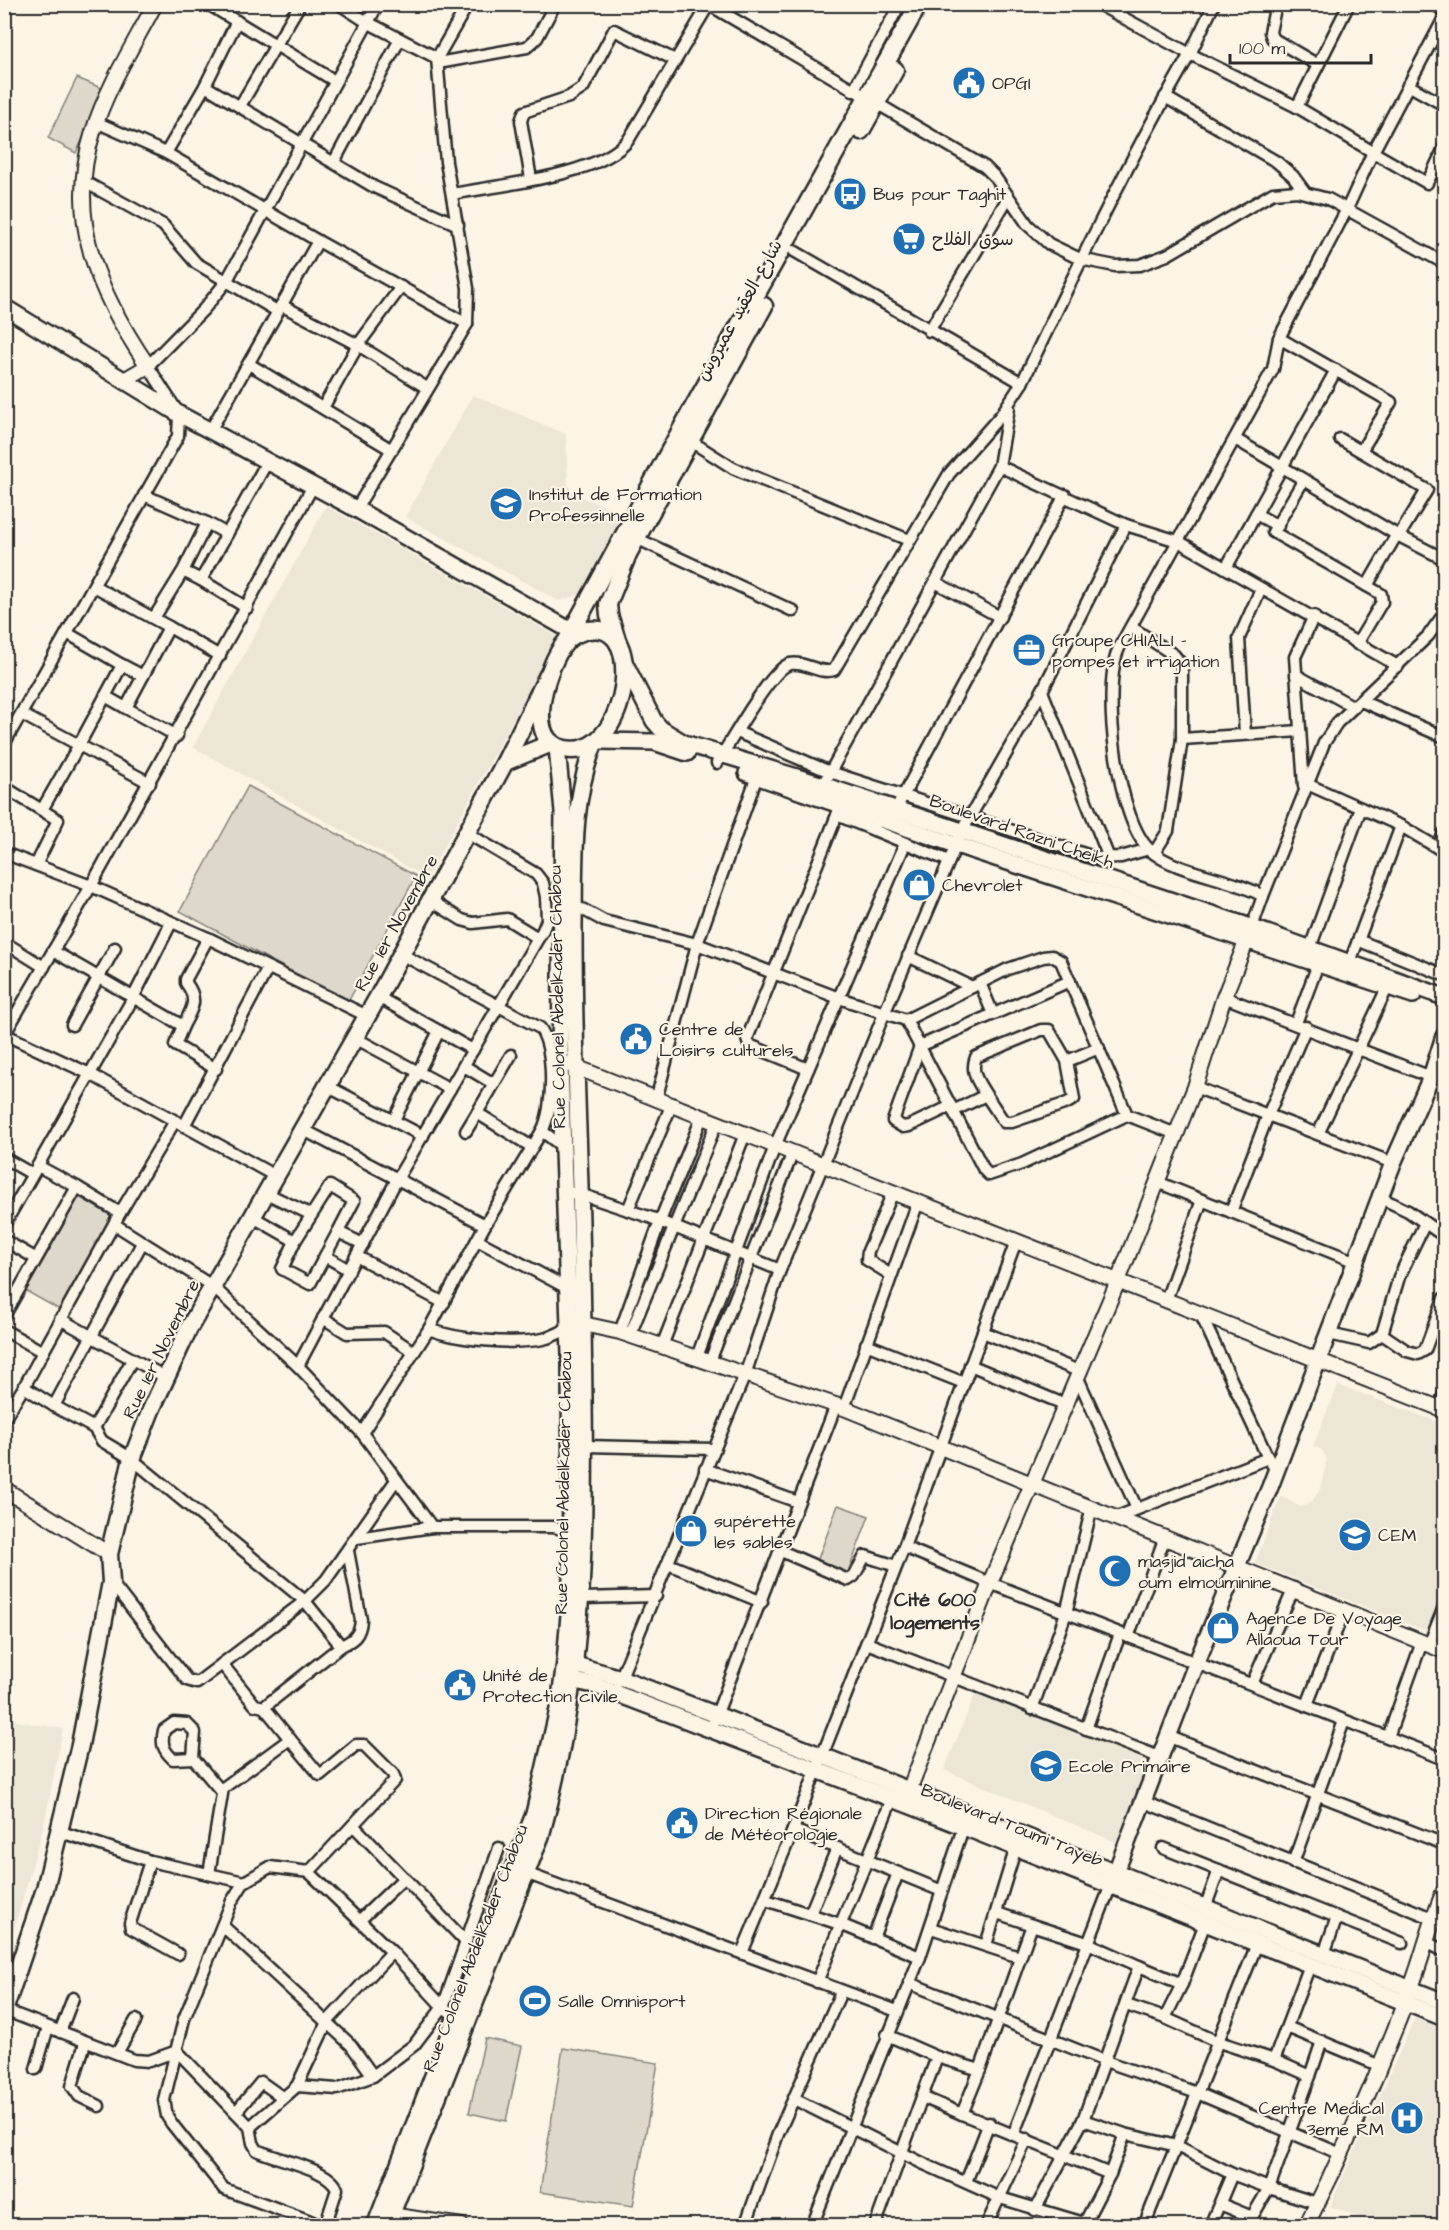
<svg xmlns="http://www.w3.org/2000/svg" width="1449" height="2230" viewBox="0 0 1449 2230" font-family="'Architects Daughter','Playpen Sans Arabic',sans-serif">
<rect width="100%" height="100%" fill="#fcf5e5"/>
<filter id="ink" filterUnits="userSpaceOnUse"><feTurbulence type="fractalNoise" baseFrequency=".0167" numOctaves="2"/><feDisplacementMap in="SourceGraphic" scale="12" xChannelSelector="R" yChannelSelector="G"/><feConvolveMatrix kernelMatrix="1 2 1 2 8 2 1 2 1" color-interpolation-filters="sRGB"/></filter>
<g filter="url(#ink)">
<g fill="#ece6d7">
<path d="M473,395l93,39 2,51 7,9 50,20 -43,80 -23,7 -154,-84z"/>
<path d="M326,506l232,131 -131,241 -234,-131z"/>
<path d="M1338,1385l106,39v178l-11,32 -178,-71 26,-67 19,11 12,-6 8,-11 7,-31 -5,-9 -9,-4z"/>
<path d="M976,1692l172,70 -32,80 -172,-72z"/>
<path d="M5,1719l58,10 -18,91 -40,142z"/>
<path d="M1415,2018l29,12v195h-64l-50,-19z"/>
</g>
<g fill="#ded8ca" stroke="#84827a" stroke-width="1.5">
<path d="M77,78l29,12 -30,63 -28,-15z"/>
<path d="M248,786l168,90 -68,126 -168,-91z"/>
<path d="M79,1197l33,19 -52,94 -34,-19z"/>
<path d="M838,1505l31,11 -22,59 -31,-11z"/>
<path d="M485,2038l37,8 -16,75 -37,-8z"/>
<path d="M563,2048l95,15 -25,143 -93,-14z"/>
</g>
<g fill="none" stroke-linecap="round" stroke-linejoin="round">
<g stroke="#2b2b2b" stroke-width="15">
<g id="minor">
<path d="M208,4l127,77"/>
<path d="M339,4l28,18 70,36 9,104 22,126 -1,36 -111,185"/>
<path d="M708,4l277,163 10,10 33,48 21,19 31,15 35,7 25,-1 27,-10 106,-62 24,-2 31,8 116,64"/>
<path d="M1098,4l92,50 24,-50"/>
<path d="M1276,4l-6,28 2,6 46,27"/>
<path d="M1433,4l11,6"/>
<path d="M1444,18l-71,134 54,31 10,-20 7,3"/>
<path d="M437,58l31,-54"/>
<path d="M438,63l89,-16 10,-9 18,-34"/>
<path d="M1408,85l36,20"/>
<path d="M205,86l32,-65"/>
<path d="M853,91l47,-87"/>
<path d="M1165,97l112,65 16,14 11,15"/>
<path d="M240,106l60,-102"/>
<path d="M1297,107l52,-103"/>
<path d="M96,122l70,31 39,-67 169,101 84,38"/>
<path d="M166,153l152,88 -108,190"/>
<path d="M334,162l66,-123"/>
<path d="M1437,163l7,-15"/>
<path d="M531,179l-10,-58 3,-9 45,-15 14,-9 31,-58 61,30"/>
<path d="M83,181l80,44 33,38 81,48"/>
<path d="M453,194c45,-9 149,-18 176,-55l80,-135"/>
<path d="M318,241l149,83"/>
<path d="M794,251l228,132c53,-111 106,-222 168,-329l107,53 76,45 -26,57 -68,129 -6,31 -154,279c-18,38 -2,173 31,202 25,23 80,27 113,46l-11,31"/>
<path d="M281,305l77,40 69,43"/>
<path d="M929,331l79,-133"/>
<path d="M1279,338l112,64 -30,49"/>
<path d="M249,364l143,86"/>
<path d="M324,406l34,-61 43,-58"/>
<path d="M1009,408l-10,58 127,59 52,16 220,125"/>
<path d="M1235,439l164,97 45,23"/>
<path d="M1340,439l87,51 -28,46"/>
<path d="M689,440l44,28 176,72"/>
<path d="M1303,481l-30,51 108,62 1,8 -25,42"/>
<path d="M313,486l-222,400 117,52 159,78"/>
<path d="M144,495l63,28"/>
<path d="M1256,514l22,12"/>
<path d="M227,534l40,-72"/>
<path d="M638,539l155,72"/>
<path d="M1226,568l110,-198"/>
<path d="M201,580l46,28"/>
<path d="M935,582l65,35"/>
<path d="M94,586l75,41"/>
<path d="M1367,586l30,-52"/>
<path d="M154,618l29,-47 24,-48 20,11 -26,46 -18,-9"/>
<path d="M1131,627l43,28 8,10v74l118,-8"/>
<path d="M67,633l55,32"/>
<path d="M1296,675l58,32"/>
<path d="M143,676l26,-49 51,29"/>
<path d="M1042,691l67,167"/>
<path d="M105,696l21,12 17,-32 -21,-11 -43,80 71,38"/>
<path d="M1361,701l83,36"/>
<path d="M126,708l51,28"/>
<path d="M23,715l56,30 -36,63"/>
<path d="M737,732l93,40 267,86 24,-1 28,-8"/>
<path d="M1245,734l-6,-96 22,-49"/>
<path d="M4,744l174,-308 1,-22 -31,-48 56,-57 22,-27 152,-278"/>
<path d="M717,763c12,-18 55,-96 73,-99 16,-3 29,11 44,6l115,-196 52,-59 21,-32"/>
<path d="M828,776l171,-310"/>
<path d="M1307,784l94,42"/>
<path d="M1304,786l-9,-129 19,-41"/>
<path d="M4,787l54,33 -22,45"/>
<path d="M896,809l169,-314"/>
<path d="M837,815l37,15"/>
<path d="M878,818l-4,12 75,31"/>
<path d="M1444,851l-6,-3 6,-15"/>
<path d="M4,853l87,33 -87,149"/>
<path d="M1154,853l14,-22 14,-92"/>
<path d="M1263,896l61,-153 13,-20 91,-87 16,-22"/>
<path d="M430,900l32,20 11,3 34,-4 31,19"/>
<path d="M575,910l7,-1 22,12 93,23 142,54 67,22 102,-51 35,-12 9,-1 9,5 66,154 49,19"/>
<path d="M1360,941l84,34"/>
<path d="M4,942l40,25"/>
<path d="M1310,948l51,-140"/>
<path d="M53,951l130,75 -8,19 41,24"/>
<path d="M401,954l139,74c15,21 14,81 2,103"/>
<path d="M908,956l64,31"/>
<path d="M1350,962l51,-136 37,22"/>
<path d="M980,983l13,31"/>
<path d="M378,997l61,34"/>
<path d="M1224,997l207,80"/>
<path d="M906,1020l78,150 5,5 33,-11 105,-49"/>
<path d="M1296,1023l22,-59"/>
<path d="M72,1025l43,-77"/>
<path d="M183,1026c9,-17 16,-26 3,-43v-4l22,-41"/>
<path d="M4,1034l86,40 187,103"/>
<path d="M355,1038l95,51"/>
<path d="M1067,1061l32,-13"/>
<path d="M464,1066l30,18 -17,29 55,34"/>
<path d="M808,1069l-59,-24 -2,-6 94,-234"/>
<path d="M494,1084l17,-29"/>
<path d="M327,1086l96,50"/>
<path d="M1195,1087l198,76"/>
<path d="M656,1100l41,-156 60,-168"/>
<path d="M951,1106l-42,20 -6,1 -10,-6 27,-75 150,-65"/>
<path d="M953,1111l33,-16 18,27h8l55,-19 7,-4 -7,-38 -18,-31h-8l-65,27c-6,15 2,25 10,38"/>
<path d="M394,1120l45,-89 34,19"/>
<path d="M184,1126l84,-158"/>
<path d="M304,1130l181,95"/>
<path d="M466,1131l11,-18"/>
<path d="M1318,1134l69,-146"/>
<path d="M4,1158l28,16"/>
<path d="M38,1166l39,21"/>
<path d="M1157,1182l199,80"/>
<path d="M563,1192l17,2 72,24 128,52"/>
<path d="M268,1194l42,20"/>
<path d="M1381,1198l27,13 36,25"/>
<path d="M628,1210l43,-104"/>
<path d="M1231,1212l37,-97 38,-88"/>
<path d="M120,1213l55,-92"/>
<path d="M253,1217l42,24"/>
<path d="M1425,1223l-26,54 -17,57 25,17 11,3 7,-4 19,-52"/>
<path d="M114,1224l98,62 86,80 64,67 70,94h121l23,4"/>
<path d="M4,1225l129,-227 38,-75"/>
<path d="M4,1240l31,18"/>
<path d="M477,1240l92,49"/>
<path d="M325,1256l13,-24"/>
<path d="M356,1256l88,47"/>
<path d="M349,1270l-24,-14 -15,28 -28,-15 13,-28 35,-55 24,15 -16,31 25,12"/>
<path d="M891,1275l-24,-15 1,-9 25,-59"/>
<path d="M1166,1300l36,-100"/>
<path d="M1200,1313l68,145 8,12"/>
<path d="M4,1316l73,-129 43,26 -77,139 -39,-22"/>
<path d="M323,1318l24,15 37,-1 30,20"/>
<path d="M60,1319l105,58"/>
<path d="M429,1329l56,-104 57,-94 21,16"/>
<path d="M620,1332l40,-111 42,-104"/>
<path d="M983,1332l98,40"/>
<path d="M1329,1334l40,9 13,-9"/>
<path d="M630,1335l87,-213"/>
<path d="M866,1344l98,39"/>
<path d="M662,1346l83,-212"/>
<path d="M43,1352l-19,35 30,19"/>
<path d="M697,1357l78,-211 130,-302"/>
<path d="M132,1360l-38,68 -40,-22 88,-163"/>
<path d="M710,1361l83,-209"/>
<path d="M970,1365l96,40"/>
<path d="M298,1366l98,-185 147,-251 4,-10 -1,-23 -3,-14 -7,-9 -69,-41"/>
<path d="M1078,1378l59,131"/>
<path d="M844,1408l74,-206"/>
<path d="M1439,1408l5,-14"/>
<path d="M4,1419l20,-32"/>
<path d="M94,1428l8,13 30,18 173,142 36,45 -77,61 -9,-2 -33,-41"/>
<path d="M362,1433l67,-104c28,11 84,16 114,10 9,-2 18,-7 26,-11"/>
<path d="M585,1446l128,3"/>
<path d="M705,1469l93,33"/>
<path d="M1117,1517l151,-59"/>
<path d="M357,1538l75,-11"/>
<path d="M904,1547l86,36 454,176"/>
<path d="M781,1551l67,29 6,-4 11,-20 31,10"/>
<path d="M668,1564l94,38"/>
<path d="M111,1582l76,98 10,3 108,-82 21,-21 70,-100"/>
<path d="M583,1598l73,-2"/>
<path d="M1128,1637l37,-100"/>
<path d="M867,1643l292,114"/>
<path d="M1429,1645l15,-38"/>
<path d="M341,1646c13,-6 19,-11 20,-26l-13,-69"/>
<path d="M619,1682l127,-310 34,-102 104,-256 78,-183 80,-140 84,-166"/>
<path d="M1252,1684l42,-96"/>
<path d="M1307,1705l37,-94"/>
<path d="M264,1707l26,32"/>
<path d="M1032,1709l34,-96 26,-106"/>
<path d="M714,1721l122,-316"/>
<path d="M1086,1729l34,-95"/>
<path d="M1167,1736l277,108"/>
<path d="M1388,1737l34,-95"/>
<path d="M193,1758l-20,1c-10,-9 -12,-15 -9,-29l10,-7 13,1 8,8 -2,26 28,33"/>
<path d="M1142,1801l290,117"/>
<path d="M353,1825l112,116"/>
<path d="M58,1831l92,30 94,21"/>
<path d="M1163,1848l239,95"/>
<path d="M150,1861l-20,62 1,5 47,26"/>
<path d="M1293,1863l51,-142"/>
<path d="M520,1871l377,140"/>
<path d="M209,1874l14,-86 67,-49 30,36 36,-30h8l29,29 2,6 -86,92"/>
<path d="M942,1891l-149,-61 111,-283 112,-306"/>
<path d="M766,1900l74,24 80,33"/>
<path d="M1205,1908l14,-38"/>
<path d="M997,1913l35,12"/>
<path d="M810,1914l27,-66"/>
<path d="M360,1920l44,-42"/>
<path d="M223,1926l128,119 22,31 41,-31 29,-38 56,-159"/>
<path d="M931,1928l88,29"/>
<path d="M873,1938l25,-65"/>
<path d="M1426,1942l18,9"/>
<path d="M986,1945l30,-98"/>
<path d="M742,1953l51,-123"/>
<path d="M1324,1954l13,-37"/>
<path d="M1139,1966l43,18 23,-61"/>
<path d="M817,1982l75,-183"/>
<path d="M909,1983l196,78 92,32 144,61"/>
<path d="M1182,1984l-17,34 51,23 58,19 36,-95"/>
<path d="M1126,2005l39,13"/>
<path d="M4,2010l130,50 15,1 28,-10 73,76"/>
<path d="M1287,2027l91,38"/>
<path d="M60,2032l13,-34"/>
<path d="M887,2035l50,22 43,13 52,-145 58,19 49,22 -56,154 42,14 52,12 55,28 37,14 41,-112 -36,-16"/>
<path d="M85,2043l-13,43 7,10 20,10"/>
<path d="M117,2053l19,-33"/>
<path d="M937,2057l-15,40 40,17 18,-44"/>
<path d="M36,2069l12,-42"/>
<path d="M1310,2076l12,-35"/>
<path d="M297,2086l40,3 36,-13"/>
<path d="M794,2099l130,65 76,34 94,28"/>
<path d="M236,2112l25,-30 21,15"/>
<path d="M962,2114l148,60"/>
<path d="M1014,2133l97,-248"/>
<path d="M966,2182l23,-59"/>
<path d="M1220,2204l32,13 17,-29 48,15"/>
<path d="M1035,2210l48,-90"/>
<path d="M324,2226l-100,-37 -52,-65 -5,-8 -3,-16 20,-81 48,-118 12,-19 26,-15 39,5 83,80 51,55 18,13"/>
<path d="M325,2226l12,-37c-7,-21 -61,-29 -80,-39l-4,-7 -3,-16 47,-41 30,-64 65,-70"/>
<path d="M745,2226l33,-92 63,-142"/>
<path d="M812,2226l108,-269 45,-135"/>
<path d="M875,2226l47,-129"/>
<path d="M986,2226l41,-87"/>
<path d="M1083,2226l27,-52 15,-40"/>
<path d="M1144,2226l113,-282"/>
<path d="M1210,2226l22,-52"/>
</g>
</g>
<g stroke="#2b2b2b" stroke-width="18">
<g id="tertiary">
<path d="M124,380l24,-14c-49,-72 -83,-146 -55,-234 14,-45 40,-86 62,-128"/>
<path d="M568,1064l876,346"/>
<path d="M574,1327l9,-3 37,8 224,76 600,243"/>
<path d="M4,1489l105,65"/>
<path d="M906,1798l84,-215 128,-302 77,-194 29,-90 27,-67"/>
<path d="M391,2215l71,11"/>
<path d="M1306,2226c39,-76 74,-156 104,-236 13,-33 20,-67 34,-99"/>
</g>
</g>
<g stroke="#2b2b2b" stroke-width="20">
<g id="secondary">
<path d="M4,307l175,107 177,95 217,123 10,-1"/>
<path d="M624,662l30,59 7,8 23,14 139,42 419,139 202,73"/>
<path d="M599,741l55,1 33,11"/>
<path d="M747,773l209,72 457,150"/>
<path d="M569,1663l52,15 202,78 621,246"/>
<path d="M565,1679l29,6 317,121 533,212"/>
<path d="M1112,1882l84,-218 74,-177 123,-324 38,-86 13,-41"/>
<path d="M375,2226l159,-412 25,-109 6,-43 6,-71 -1,-236 -10,-292 3,-251 -6,-65"/>
<path d="M387,2226l154,-390c42,-151 45,-282 43,-437 -1,-81 -2,-162 -5,-243 -3,-77 -5,-154 -5,-231 1,-61 -3,-122 20,-180"/>
</g>
</g>
<g stroke="#2b2b2b" stroke-width="21">
<g id="primary">
<path d="M861,131l34,-61"/>
<path d="M588,630c8,-1 16,-1 22,4 33,23 6,135 -52,113 -34,-14 -9,-85 7,-104 6,-8 14,-10 23,-13z"/>
<path d="M566,642l124,-229 229,-409"/>
<path d="M618,643l-9,-28 -1,-11 20,-50 136,-248"/>
<path d="M505,762l47,-19"/>
<path d="M4,2011l41,-122 35,-144 31,-163 -2,-28 23,-95 19,-49 38,-82 189,-331 127,-235 43,-87"/>
</g>
</g>
<use href="#minor" stroke="#fcf5e5" stroke-width="10"/>
<use href="#tertiary" stroke="#fcf5e5" stroke-width="14"/>
<use href="#secondary" stroke="#fcf5e5" stroke-width="15"/>
<use href="#primary" stroke="#fcf5e5" stroke-width="16"/>
</g>
</g>
<defs>
<g id="civic-disc" transform="scale(1.725)"><circle r="9.5" fill="#1f6fb2" stroke="#fcf5e5"/><path d="M-.6-6.5H3V-4.5H.6V-3L4-1V1h2V6H-6V1h2V-1L-.6-3ZM-1.2 2.5V6h2.4V2.5Z" fill="#fff"/></g>
<g id="bus-disc" transform="scale(1.725)"><circle r="9.5" fill="#1f6fb2" stroke="#fcf5e5"/><path d="M-5-6H5V4H4V6H2V4H-2V6H-4V4H-5ZM-3.5-4V0h7V-4ZM-3.5 1.2v1.5H-2V1.2ZM2 1.2v1.5H3.5V1.2Z" fill="#fff"/></g>
<g id="supermarket-disc" transform="scale(1.725)"><circle r="9.5" fill="#1f6fb2" stroke="#fcf5e5"/><path d="M-6-5.5h2.5l.6 2H6L4.5 2H-2.5L-4.4-4H-6ZM-1.5 3.2a1.3 1.3 0 1 0 .1 0ZM3 3.2a1.3 1.3 0 1 0 .1 0Z" fill="#fff"/></g>
<g id="university-disc" transform="scale(1.725)"><circle r="9.5" fill="#1f6fb2" stroke="#fcf5e5"/><path d="M0-5L7-2L0 1L-7-2ZM-4 1L0 2.5L4 1V4Q0 6-4 4Z" fill="#fff"/></g>
<g id="office-disc" transform="scale(1.725)"><circle r="9.5" fill="#1f6fb2" stroke="#fcf5e5"/><path d="M-6-3h4V-5.5h4V-3h4V5H-6ZM-1-4.5V-3h2v-1.5ZM-6 0V1H6V0Z" fill="#fff"/></g>
<g id="shop-disc" transform="scale(1.725)"><circle r="9.5" fill="#1f6fb2" stroke="#fcf5e5"/><path d="M-5-2.5h2.3a2.7 3.5 0 0 1 5.4 0H5L5.5 6h-11ZM-1.5-2.5h3a1.5 2.3 0 0 0-3 0Z" fill="#fff"/></g>
<g id="school-disc" transform="scale(1.725)"><circle r="9.5" fill="#1f6fb2" stroke="#fcf5e5"/><path d="M0-5L7-2L0 1L-7-2ZM-4 1L0 2.5L4 1V4Q0 6-4 4Z" fill="#fff"/></g>
<g id="mosque-disc" transform="scale(1.725)"><circle r="9.5" fill="#1f6fb2" stroke="#fcf5e5"/><path d="M3.5-4.9A6 6 0 1 0 3.5 4.9A5 5 0 1 1 3.5-4.9Z" fill="#fff"/></g>
<g id="stadium-disc" transform="scale(1.725)"><circle r="9.5" fill="#1f6fb2" stroke="#fcf5e5"/><path d="M0-5a6.5 5 0 1 0 0 10a6.5 5 0 1 0 0-10ZM-3.5-1.8h7v3.6h-7Z" fill="#fff"/></g>
<g id="hospital-disc" transform="scale(1.725)"><circle r="9.5" fill="#1f6fb2" stroke="#fcf5e5"/><path d="M-5-5h3v3.5h4V-5h3V5h-3V1.5h-4V5h-3Z" fill="#fff"/></g>
</defs>
<g fill-rule="evenodd">
<use href="#civic-disc" x="969" y="83"/>
<use href="#bus-disc" x="850" y="194"/>
<use href="#supermarket-disc" x="909" y="239"/>
<use href="#university-disc" x="506" y="504"/>
<use href="#office-disc" x="1029" y="650"/>
<use href="#shop-disc" x="919" y="885"/>
<use href="#civic-disc" x="636" y="1039"/>
<use href="#shop-disc" x="691" y="1531"/>
<use href="#school-disc" x="1355" y="1535"/>
<use href="#mosque-disc" x="1115" y="1571"/>
<use href="#shop-disc" x="1223" y="1628"/>
<use href="#civic-disc" x="460" y="1685"/>
<use href="#school-disc" x="1046" y="1766"/>
<use href="#civic-disc" x="682" y="1823"/>
<use href="#stadium-disc" x="535" y="2001"/>
<use href="#hospital-disc" x="1407" y="2118"/>
</g>
<g text-anchor="middle" stroke-width="4.5" stroke-linejoin="round" paint-order="stroke">
<g font-size="18" fill="#2b2b2b" stroke="#fcf5e5" text-anchor="start">
<text x="992" y="89">OPGI</text>
<text x="873" y="200">Bus pour Taghit</text>
<text x="932" y="245">سوق الفلاح</text>
<text x="529" y="500">Institut de Formation<tspan x="529" dy="21">Professinnelle</tspan></text>
<text x="1052" y="646">Groupe CHIALI -<tspan x="1052" dy="21">pompes et irrigation</tspan></text>
<text x="942" y="891">Chevrolet</text>
<text x="659" y="1035">Centre de<tspan x="659" dy="21">Loisirs culturels</tspan></text>
<text x="714" y="1527">supérette<tspan x="714" dy="21">les sables</tspan></text>
<text x="1378" y="1541">CEM</text>
<text x="1138" y="1567">masjid aicha<tspan x="1138" dy="21">oum elmouminine</tspan></text>
<text x="1246" y="1624">Agence De Voyage<tspan x="1246" dy="21">Allaoua Tour</tspan></text>
<text x="483" y="1681">Unité de<tspan x="483" dy="21">Protection civile</tspan></text>
<text x="1069" y="1772">Ecole Primaire</text>
<text x="705" y="1819">Direction Régionale<tspan x="705" dy="21">de Météorologie</tspan></text>
<text x="558" y="2007">Salle Omnisport</text>
<text x="1384" y="2114" text-anchor="end">Centre Medical<tspan x="1384" dy="21">3eme RM</tspan></text>
</g>
<g font-size="18" fill="#2b2b2b" stroke="#fcf5e5">
<text transform="translate(739 310) rotate(-61)" y="6">شارع العقيد عميروش</text>
<text transform="translate(1022 831) rotate(19)" y="6">Boulevard Razni Cheikh</text>
<text transform="translate(396 923) rotate(-61)" y="6">Rue 1er Novembre</text>
<text transform="translate(557 997) rotate(-91)" y="6">Rue Colonel Abdelkader Chabou</text>
<text transform="translate(161 1349) rotate(-64)" y="6">Rue 1er Novembre</text>
<text transform="translate(563 1483) rotate(-89)" y="6">Rue Colonel Abdelkader Chabou</text>
<text transform="translate(1012 1825) rotate(22)" y="6">Boulevard Toumi Tayeb</text>
<text transform="translate(475 1948) rotate(-69)" y="6">Rue Colonel Abdelkader Chabou</text>
</g>
<g font-size="20" font-weight="bold" fill="#2b2b2b" stroke="#fcf5e5">
<text x="935" y="1606">Cité 600<tspan x="935" dy="23">logements</tspan></text>
</g>
</g>
<rect width="1449" height="2230" fill="none" stroke="#fcf5e5" stroke-width="24"/>
<rect x="12" y="12" width="1425" height="2206" fill="none" stroke="#2b2b2b" stroke-width="2" filter="url(#ink)"/>
<path d="M1230 54v9h141v-9" fill="none" stroke="#2b2b2b" stroke-width="3"/>
<text x="1239" y="54" font-size="18" fill="#2b2b2b" stroke="#fcf5e5" stroke-width="4.5" paint-order="stroke">100 m</text>
</svg>
